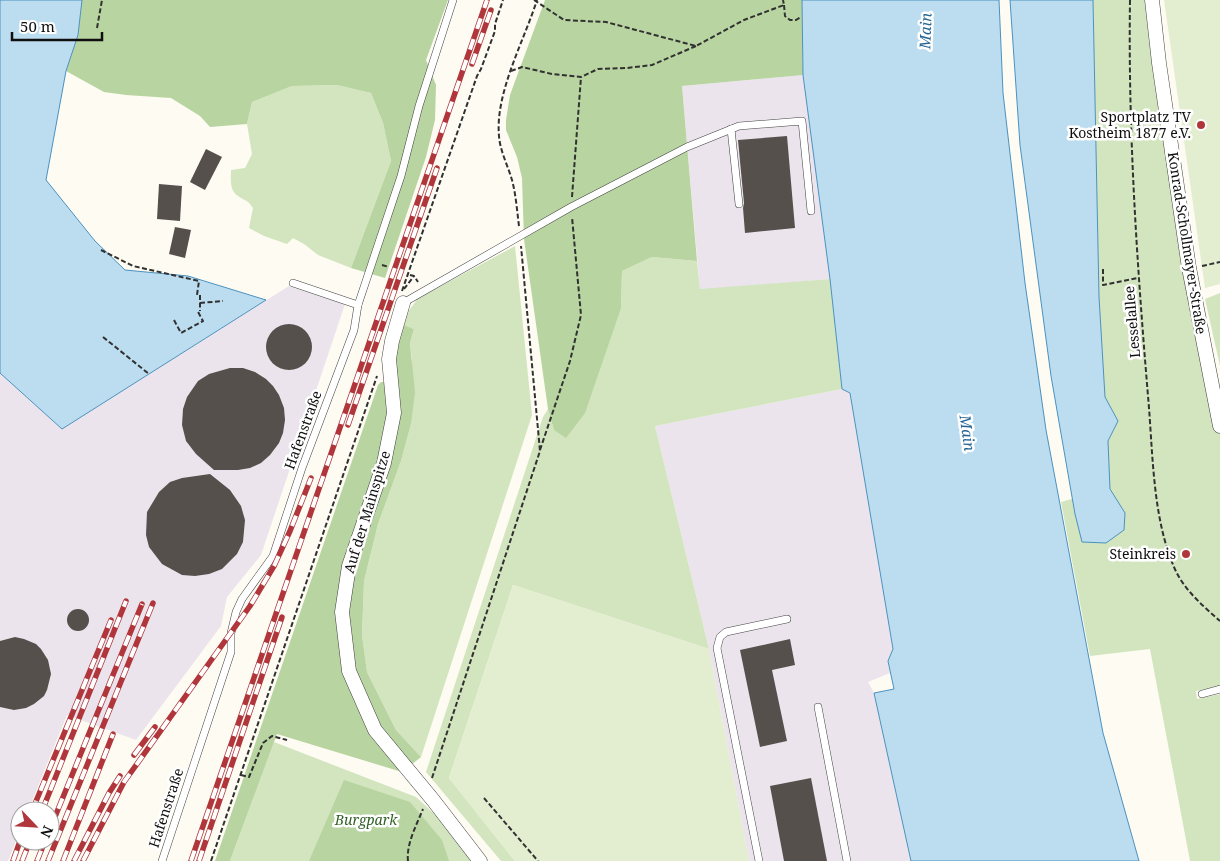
<svg xmlns="http://www.w3.org/2000/svg" width="1220" height="861" viewBox="0 0 1220 861" font-family="'Noto Serif',serif">
<rect width="100%" height="100%" fill="#fdfbf2"/>
<g fill="#ebe4ec">
<path d="M803,75l27,204 -130,11 -18,-204z"/>
<path d="M289,286l56,18 -84,251 -34,42 -6,29 -85,114 -69,-25 -39,96h-8v20l-12,30h-8v-488l62,56z"/>
<path d="M842,389l8,4 43,257 -5,11 2,12 -22,9 6,11 37,168h-162l-40,-212 -54,-223z"/>
</g>
<g fill="#d3e5bf">
<path d="M1093,0h59l68,426v260l-24,5 1,8 23,-5v167h-30l-40,-212 -60,7 -29,-154 49,-14 -11,-191z"/>
<path d="M337,85l34,8 12,30 8,38 -40,107 -33,-13 -14,-11 -11,-6 -6,6 -23,-8 -15,-8 4,-20c-7,-10 -7,-6 -15,-12 -9,-6 -7,-17 -7,-26l14,-2 7,-14 -5,-30 5,-22 40,-16z"/>
<path d="M515,246l17,169 -111,342 -25,-27 -29,-58 -5,-37 2,-54 14,-57 23,-63 10,-37 1,-65 -2,-16 4,-14 -12,-5c1,-9 11,-17 15,-25z"/>
<path d="M652,257l45,4 3,28 130,-10 12,110 -187,37 54,223 -196,-64 -64,193 66,83h-14l-75,-89 117,-355 5,-8 6,21 67,-122 1,-37z"/>
<path d="M1220,293v73l-15,-67z"/>
<path d="M274,742l142,55 26,24 32,40h-244z"/>
</g>
<g fill="#b8d4a0">
<path d="M82,0h366l-22,60 10,25 -1,35 -9,37 -41,121 -34,-10 40,-107 -8,-38 -12,-30 -34,-8 -45,1 -40,16 -5,22 -37,3 -10,-11 -29,-18 -45,-3 -22,-3 -38,-21 12,-36z"/>
<path d="M545,0h257l1,75 -121,11 15,175 -45,-4 -30,14 -1,37 -36,105 -19,25 -12,-8 -6,-21 -24,-170 -2,-61 -5,-21 -11,-27v-10l4,-25z"/>
<path d="M402,324l12,5 -4,14 5,49 -4,32 -10,37 -23,63 -14,57 -2,54 5,37 29,58 25,27 -19,15 -125,-38 -47,127h-15l163,-476 3,-3h7l7,-22z"/>
<path d="M344,780l66,22 32,38 7,21h-140z"/>
</g>
<g fill="#e3edcf">
<path d="M1164,0h56v284l-15,4z"/>
<path d="M513,585l196,64 40,212h-234l-66,-83z"/>
</g>
<g fill="#bcddf0" stroke="#4b91bf">
<path d="M0,0h82l-4,35 -12,36 -20,109 49,61 30,29 63,6 78,24 -204,129 -62,-56z"/>
<path d="M802,0h197l4,93 22,190 21,147 57,303 36,128h-228l-37,-168 20,-4 -6,-28 5,-12 -43,-256 -8,-4 -12,-110 -27,-204z"/>
<path d="M1010,0h83l6,297 6,100 13,24 -10,20 2,48 15,24 -1,17 -18,13 -24,-1 -7,-28 -24,-138 -31,-231z"/>
</g>
<g fill="#56504c">
<path d="M787,136l8,92 -50,5 -2,-25 1,-5 -6,-63z"/>
<path d="M206,149l16,8 -17,33 -15,-8z"/>
<path d="M159,184l23,2 -2,35 -23,-2z"/>
<path d="M175,227l16,3 -6,28 -16,-4z"/>
<circle cx="289" cy="347" r="23"/>
<path d="M230,368h13l12,4 11,7 7,7 6,9 5,13 1,12 -2,13 -4,10 -9,12 -9,8 -11,5 -12,2h-24l-18,-16 -10,-13 -4,-16 1,-16 4,-12 11,-16 11,-7z"/>
<path d="M210,474l20,16 11,16 4,14 -2,22 -6,12 -15,15 -13,5 -14,2 -13,-1 -20,-11 -13,-17 -3,-12 1,-23 12,-20 11,-10 12,-4z"/>
<circle cx="78" cy="620" r="11"/>
<path d="M15,637l9,2 12,5 5,5 7,11 3,14 -4,16 -3,6 -10,8 -8,4 -12,2 -14,-3v-66z"/>
<path d="M790,639l5,26 -23,5 15,71 -27,6 -20,-97z"/>
<path d="M811,778l16,83h-43l-14,-75z"/>
</g>
<g fill="none" stroke-linecap="round" stroke-linejoin="round">
<g stroke="#424242" stroke-width="8">
<g id="lane">
<path d="M731,129l8,75"/>
<path d="M293,283l65,22"/>
<path d="M403,303l168,-96 116,-60 52,-21 63,-5 9,90"/>
<path d="M1202,694l18,-5"/>
<path d="M818,707l29,154"/>
<path d="M162,861l69,-209v-19l5,-21 6,-13 31,-43 29,-88 52,-138 4,-25 43,-129 18,-70 34,-106"/>
<path d="M759,861l-42,-213 3,-11 6,-5 61,-13"/>
</g>
</g>
<g stroke="#424242" stroke-width="15">
<g id="street">
<path d="M1152,0l7,63 30,205 31,158"/>
<path d="M403,303l-11,38 -3,18 5,54 -10,50 -35,103 -7,46 7,59 26,59 58,70 47,61"/>
</g>
</g>
<g stroke="#313131" stroke-width="2" stroke-dasharray="5 2.5" stroke-linecap="butt">
<path d="M534,0l30,20 42,2 90,24 48,-26 40,-15 -1,-5"/>
<path d="M1130,0c-2,132 7,264 18,396 5,55 4,120 26,171 9,22 29,39 46,54"/>
<path d="M784,5l1,11 5,4h6l5,-3"/>
<path d="M97,28l5,-28"/>
<path d="M511,71l11,-4 30,7 29,3 17,-8 29,-1 25,-3 44,-19"/>
<path d="M572,197l9,-120"/>
<path d="M519,226c-2,-15 -3,-31 -7,-46 -4,-14 -12,-29 -13,-44 -4,-43 25,-95 38,-136"/>
<path d="M101,250l32,16 66,15 -2,14"/>
<path d="M382,265l7,2"/>
<path d="M1202,266l18,-4"/>
<path d="M1103,269v16l35,-7"/>
<path d="M410,275l4,1 4,6"/>
<path d="M404,289l10,-13"/>
<path d="M402,291l75,-215 4,-7 14,-38v-7l8,-24"/>
<path d="M200,295v16"/>
<path d="M200,303l23,-2"/>
<path d="M174,320l7,13 22,-12 -6,-11"/>
<path d="M103,337l46,37"/>
<path d="M540,450l30,-89 11,-46 -9,-98"/>
<path d="M241,775l8,2 14,-34 9,-7 15,4"/>
<path d="M432,778l108,-327 -19,-205"/>
<path d="M484,798l54,63"/>
<path d="M211,861l166,-485"/>
<path d="M408,861c-2,-17 9,-37 15,-52"/>
</g>
<use href="#lane" stroke="#fff" stroke-width="7"/>
<use href="#street" stroke="#fff" stroke-width="14"/>
<g stroke="#b0363c" stroke-width="5.5">
<g id="rail">
<path d="M472,64l19,-54"/>
<path d="M348,425l89,-257"/>
<path d="M134,755l21,-28"/>
<path d="M32,811l79,-191"/>
<path d="M42,811l84,-210"/>
<path d="M50,829l92,-225"/>
<path d="M13,861l7,-20"/>
<path d="M22,861l8,-20"/>
<path d="M37,861l8,-20"/>
<path d="M48,861l105,-258"/>
<path d="M63,861l50,-127"/>
<path d="M74,861l35,-68 11,-17"/>
<path d="M83,861l41,-79 126,-176 24,-40 16,-35 21,-53"/>
<path d="M191,861l296,-861"/>
<path d="M199,861l83,-244"/>
</g>
</g>
<use href="#rail" stroke="#fff" stroke-width="4" stroke-dasharray="11" stroke-linecap="butt"/>
</g>
<g fill="#b0363c" stroke="#fff" stroke-width="2">
<circle cx="1201" cy="125" r="5"/>
<circle cx="1186" cy="554" r="5"/>
</g>
<g text-anchor="middle" stroke-width="5" stroke-linejoin="round" paint-order="stroke">
<g font-size="14" fill="#0f0f0f" stroke="#fff" text-anchor="end">
<text x="1191" y="122">Sportplatz TV<tspan x="1191" dy="16">Kostheim 1877 e.V.</tspan></text>
<text x="1176" y="559">Steinkreis</text>
</g>
<g font-size="14" fill="#0f0f0f" stroke="#fff">
<text transform="translate(1187 243) rotate(81)" y="5">Konrad-Schollmayer-Straße</text>
<text transform="translate(1132 322) rotate(-95)" y="5">Lesselallee</text>
<text transform="translate(303 430) rotate(-70)" y="5">Hafenstraße</text>
<text transform="translate(367 512) rotate(-73)" y="5">Auf der Mainspitze</text>
<text transform="translate(166 808) rotate(-72)" y="5">Hafenstraße</text>
</g>
<g font-size="14" font-style="italic" fill="#326026" stroke="#fff">
<text x="366" y="825">Burgpark</text>
</g>
<g font-size="15" font-style="italic" fill="#256493" stroke="#fff">
<text transform="translate(926 31) rotate(-88)" y="5">Main</text>
<text transform="translate(967 433) rotate(82)" y="5">Main</text>
</g>
</g>
<g transform="translate(35 826) rotate(115)"><circle r="24" fill="#ffffff" stroke="#9f9f9f"/>
<path d="M0-4L9 19L0 12L-9 19Z" fill="#b0363c"/>
<text y="-8" font-size="14" font-weight="bold" text-anchor="middle" fill="#0f0f0f">N</text>
</g>
<path d="M12 32v8h90v-8" fill="none" stroke="#0f0f0f" stroke-width="2.5"/>
<text x="20" y="32" font-size="15" fill="#0f0f0f" stroke="#ffffff" stroke-width="4" paint-order="stroke">50 m</text>
</svg>
